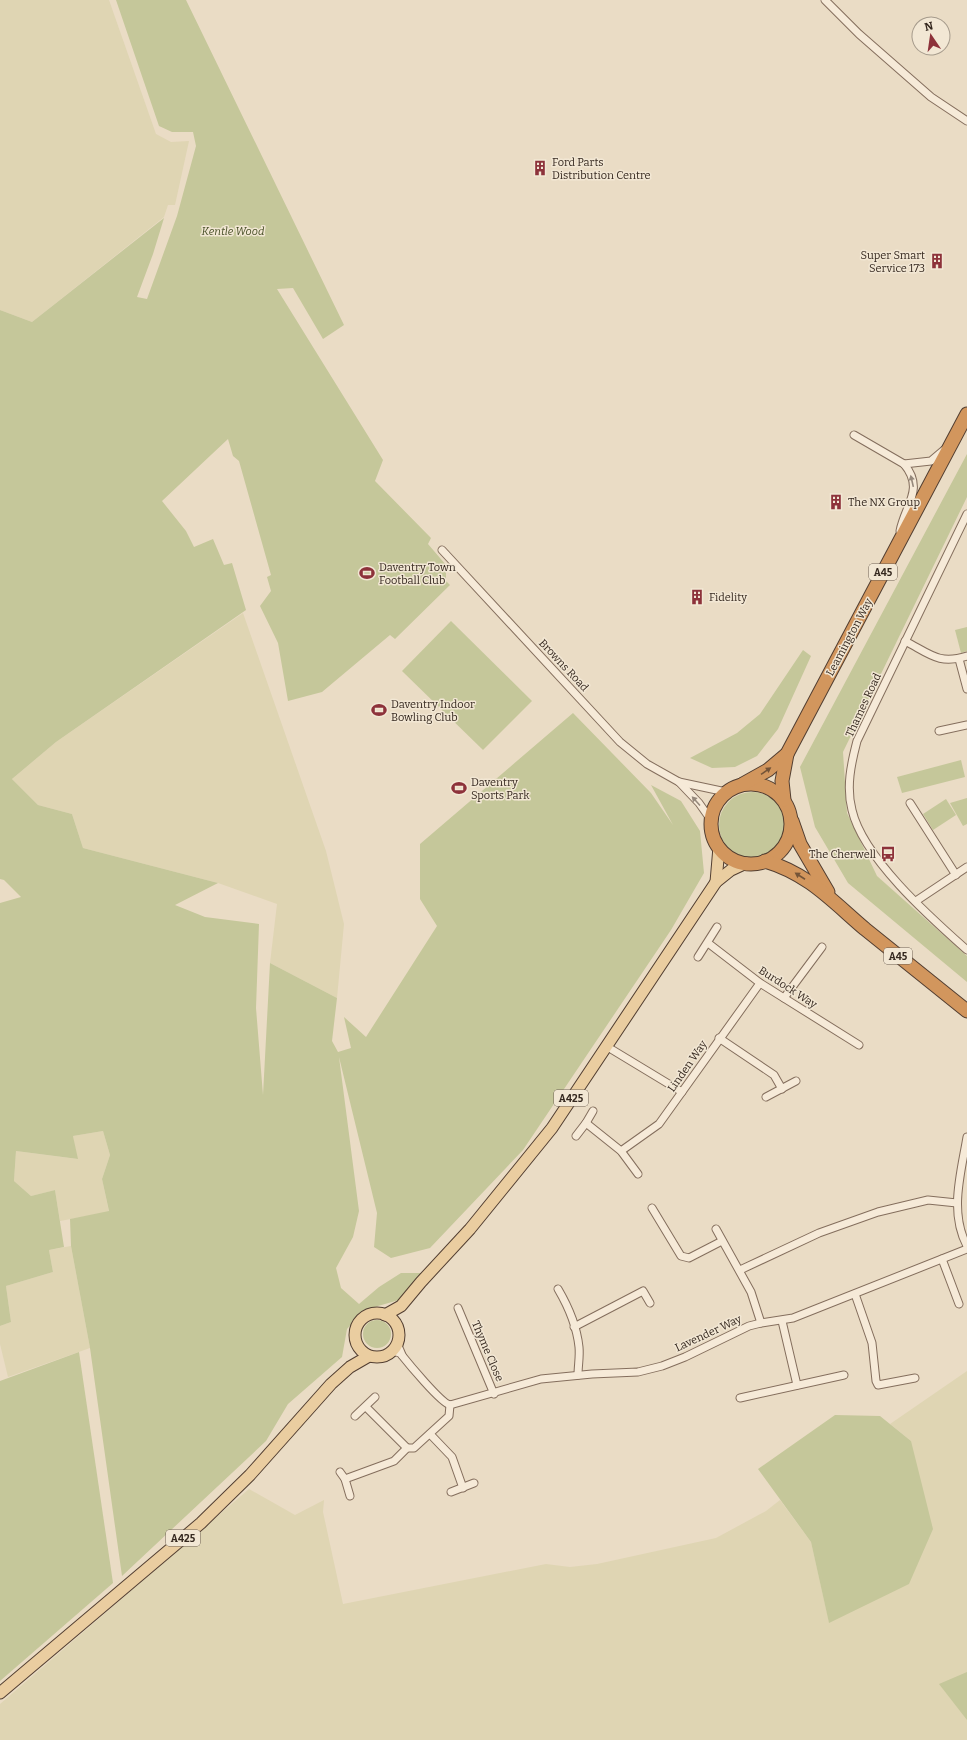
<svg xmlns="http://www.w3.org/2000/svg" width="967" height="1740" viewBox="0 0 967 1740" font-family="Bitter,serif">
<rect width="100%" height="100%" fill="#eadcc5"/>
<g fill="#dfd5b3">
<path d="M0,0h109l47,134 15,8 18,-1 -14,64h-7l-4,12 -132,105 -32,-12z"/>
<path d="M243,613l83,238 18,73 -7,74 -67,-35 7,-59 -59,-21 -135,-35 -11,-34 -34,-9 -26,-26 44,-37z"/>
<path d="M103,1131l7,24 -8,24 7,33 -49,9 -5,-31 -24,6 -17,-15 2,-30 61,8 -4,-23z"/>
<path d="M71,1246l19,102 -82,29 -8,-33v-18l11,-4 -5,-36 47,-14 -4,-22z"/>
<path d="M967,1371v369h-967v-36l249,-215 46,26 29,-15 -1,12 20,92 203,-40 24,3 27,-3 119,-26 50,-27 14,-11 31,42 18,80 82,-181 -21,-17z"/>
</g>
<g fill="#c5c79a">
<path d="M116,0h70l158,325 -21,14 -30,-51 -16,1 106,171 -8,21 56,57 -3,6 18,21v16l4,4 -55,54 -5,-4 -68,57 -34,9 -10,-58 -18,-37 11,-15 -4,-14 4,-2 -32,-114 -6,-5 -5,-17 -66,62 24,30 8,16 19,-8 11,26 8,-2 14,47 -190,132 -44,37 26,26 34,9 11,34 135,35 -43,22 30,12 54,7 -3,84 7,87 7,-132 67,35 -5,43 6,11 13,-4 -7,-31 22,20 71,-111 -17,-27v-55l153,-131 78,80 22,32 -22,-40 30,16 19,30 4,42 -33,57 -148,220 -93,98 -39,10 -17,-11 3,-34 -38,-156 20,154 -6,26 -17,31 5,20 18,16 20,-17 22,-14h21l-23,27 -35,10 -17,19 -5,28 -54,47 -22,37 -144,135 -32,-228 -19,-102 -1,-27 39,-8 -7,-32 8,-24 -7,-24 -30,5 5,23 -62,-8 -2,30 17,15 24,-6 9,57 -15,3 4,22 -47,14 5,36 -11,4v-423l21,-6 -17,-17 -4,-1v-569l32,12 132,-104 -11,36 -16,43 10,2 30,-83 19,-70 -3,-14h-21l-13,-6z"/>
<path d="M967,454v43l-124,255 4,61 30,63 90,80v26l-119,-99 -33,-56 -15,-60z"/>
<path d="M451,621l81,80 -49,49 -81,-79z"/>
<path d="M967,627v24l-6,2 -6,-23z"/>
<path d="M803,650l8,6 -33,73 -21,27 -22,11 -23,1 -22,-10 47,-25 23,-19z"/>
<path d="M961,760l4,17 -63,16 -5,-16z"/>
<circle cx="752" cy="825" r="33"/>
<path d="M967,798v26l-4,2 -13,-23z"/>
<path d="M946,799l10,16 -23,15 -10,-16z"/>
<circle cx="377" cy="1334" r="14"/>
<path d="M79,1352l34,231 -113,98v-300z"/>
<path d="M835,1415l45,1 31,25 22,88 -24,55 -80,39 -18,-81 -53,-73z"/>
<path d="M967,1672v48l-28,-36z"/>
</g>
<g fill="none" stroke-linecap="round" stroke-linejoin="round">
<g stroke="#846e5d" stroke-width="9">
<g id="street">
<path d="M825,0l34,34 72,63 36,24"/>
<path d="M854,435l50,29c21,25 1,41 -4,67"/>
<path d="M904,464l27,-3 13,-11"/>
<path d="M967,514l-110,227c-6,23 -11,46 -5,69 11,48 79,108 115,140"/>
<path d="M442,550l178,192 27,22 32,18 47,10"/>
<path d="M905,641c25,13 34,24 62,15"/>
<path d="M959,659l8,30"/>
<path d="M939,731l28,-6"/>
<path d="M679,782l20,21 12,17"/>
<path d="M910,803l46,72"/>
<path d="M916,901l51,-34"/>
<path d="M708,943l52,40 99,62"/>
<path d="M698,957l19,-30"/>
<path d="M784,998l38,-51"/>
<path d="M719,1038l55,37 8,14"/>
<path d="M606,1046l76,46"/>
<path d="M766,1097l30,-16"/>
<path d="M586,1123l35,28 17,23"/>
<path d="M576,1136l10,-13 7,-12"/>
<path d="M967,1137c-6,36 -18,75 0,109"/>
<path d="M621,1151l38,-27 101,-141"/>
<path d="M652,1208l29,48 8,2 33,-17"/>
<path d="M716,1229l35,63 10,31"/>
<path d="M942,1259l17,45"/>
<path d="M740,1270l79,-37 59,-21 50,-12 29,3"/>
<path d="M558,1289c10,17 19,39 21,58 1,9 -1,19 -1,28"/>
<path d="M855,1294l17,49 4,38 2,4 37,-7"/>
<path d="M458,1308l36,86"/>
<path d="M782,1321l15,64"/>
<path d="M574,1327l69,-36 7,12"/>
<path d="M397,1343l5,12"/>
<path d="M392,1351l8,2c8,10 41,50 50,52"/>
<path d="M740,1398l104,-23"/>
<path d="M450,1405l91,-26 51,-5 46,-2 24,-6 23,-9 64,-31 12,-3 32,-5 174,-69"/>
<path d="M366,1407l41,41"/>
<path d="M355,1416l20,-19"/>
<path d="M430,1434l22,23 11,31"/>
<path d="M340,1472l5,7 5,17"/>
<path d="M345,1479l49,-18 13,-13h7l35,-32 1,-11"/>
<path d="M451,1492l23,-9"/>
</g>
</g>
<g stroke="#523e31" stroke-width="13">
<g id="primary">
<path d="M716,882l3,-35"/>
<circle cx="377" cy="1335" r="22"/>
<path d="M385,1315l16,-9 20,-24 49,-53 82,-101 164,-246 15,-12 15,-7"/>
<path d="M0,1693l201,-170 49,-48 81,-91 19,-17 19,-11"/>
</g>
</g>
<g stroke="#523e31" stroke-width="15">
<g id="highway">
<circle cx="751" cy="824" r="40"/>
<path d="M743,784l25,-14 19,-16 180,-340"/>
<path d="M784,800l-2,-19 5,-27"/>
<path d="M792,821l8,23 28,48"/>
<path d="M765,861c44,13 67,40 100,68 34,27 68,55 102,82"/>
</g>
</g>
<use href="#street" stroke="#f6ead8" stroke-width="7"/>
<use href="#primary" stroke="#eacda0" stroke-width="11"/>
<use href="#highway" stroke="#d2965d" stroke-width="13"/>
</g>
<defs><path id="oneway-solid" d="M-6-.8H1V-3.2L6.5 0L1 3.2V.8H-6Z"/></defs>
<g fill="#96897c">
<use href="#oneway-solid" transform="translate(912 481) rotate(-103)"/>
<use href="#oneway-solid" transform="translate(696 801) rotate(-132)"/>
</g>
<g fill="#745438">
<use href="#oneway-solid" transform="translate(766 771) rotate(-34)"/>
<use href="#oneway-solid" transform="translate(800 876) rotate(-147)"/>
</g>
<defs>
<g id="building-bare" transform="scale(1.2)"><path d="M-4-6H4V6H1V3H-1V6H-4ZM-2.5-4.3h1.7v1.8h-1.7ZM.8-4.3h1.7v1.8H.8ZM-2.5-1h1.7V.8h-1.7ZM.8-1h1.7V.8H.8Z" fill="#8d323a" stroke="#f2e7d4" stroke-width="2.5" paint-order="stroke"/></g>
<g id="stadium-bare" transform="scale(1.2)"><path d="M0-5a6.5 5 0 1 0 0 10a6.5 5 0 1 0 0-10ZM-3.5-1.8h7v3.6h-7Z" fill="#8d323a" stroke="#f2e7d4" stroke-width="2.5" paint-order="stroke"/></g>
<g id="bus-bare" transform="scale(1.2)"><path d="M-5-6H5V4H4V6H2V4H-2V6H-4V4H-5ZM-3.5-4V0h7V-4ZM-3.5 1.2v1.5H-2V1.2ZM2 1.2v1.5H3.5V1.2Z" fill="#8d323a" stroke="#f2e7d4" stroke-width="2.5" paint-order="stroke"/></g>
</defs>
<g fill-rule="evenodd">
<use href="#building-bare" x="540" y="168"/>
<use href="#building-bare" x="937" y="261"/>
<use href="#building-bare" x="836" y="502"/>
<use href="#stadium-bare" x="367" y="573"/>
<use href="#building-bare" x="697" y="597"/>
<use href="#stadium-bare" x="379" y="710"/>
<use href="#stadium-bare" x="459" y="788"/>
<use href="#bus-bare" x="888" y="854"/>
</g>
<g text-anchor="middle" stroke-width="3" stroke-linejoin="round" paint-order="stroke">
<g fill="#f2e7d4" stroke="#6e6155" stroke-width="1">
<rect x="869" y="564" width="28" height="16" rx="3"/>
<rect x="884" y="948" width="28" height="16" rx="3"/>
<rect x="554" y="1090" width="34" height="16" rx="3"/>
<rect x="166" y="1530" width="34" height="16" rx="3"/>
</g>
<g font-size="10" font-weight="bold" fill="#35281f">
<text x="883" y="576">A45</text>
<text x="898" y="960">A45</text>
<text x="571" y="1102">A425</text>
<text x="183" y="1542">A425</text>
</g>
<g font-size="11" fill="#35281f" stroke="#f2e7d4" text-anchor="start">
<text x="552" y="166">Ford Parts<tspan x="552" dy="13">Distribution Centre</tspan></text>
<text x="925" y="259" text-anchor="end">Super Smart<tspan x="925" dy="13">Service 173</tspan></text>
<text x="848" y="506">The NX Group</text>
<text x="379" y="571">Daventry Town<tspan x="379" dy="13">Football Club</tspan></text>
<text x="709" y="601">Fidelity</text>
<text x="391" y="708">Daventry Indoor<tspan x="391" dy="13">Bowling Club</tspan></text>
<text x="471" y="786">Daventry<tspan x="471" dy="13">Sports Park</tspan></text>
<text x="876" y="858" text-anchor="end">The Cherwell</text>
</g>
<g font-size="11" font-style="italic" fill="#495028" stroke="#f2e7d4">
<text x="233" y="235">Kentle Wood</text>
</g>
<g font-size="11" fill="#35281f" stroke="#f2e7d4">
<text transform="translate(849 637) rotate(-62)" y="4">Leamington Way</text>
<text transform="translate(564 665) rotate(47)" y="4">Browns Road</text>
<text transform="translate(863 705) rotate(-65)" y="4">Thames Road</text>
<text transform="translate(788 987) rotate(33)" y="4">Burdock Way</text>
<text transform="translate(687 1066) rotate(-55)" y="4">Linden Way</text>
<text transform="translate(708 1333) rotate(-25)" y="4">Lavender Way</text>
<text transform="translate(488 1351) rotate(67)" y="4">Thyme Close</text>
</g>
</g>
<g transform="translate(931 36) rotate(347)"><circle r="19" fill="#f2e7d4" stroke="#a69b8c"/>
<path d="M0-3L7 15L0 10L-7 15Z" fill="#8d323a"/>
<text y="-6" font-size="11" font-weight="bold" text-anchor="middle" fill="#35281f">N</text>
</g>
</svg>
